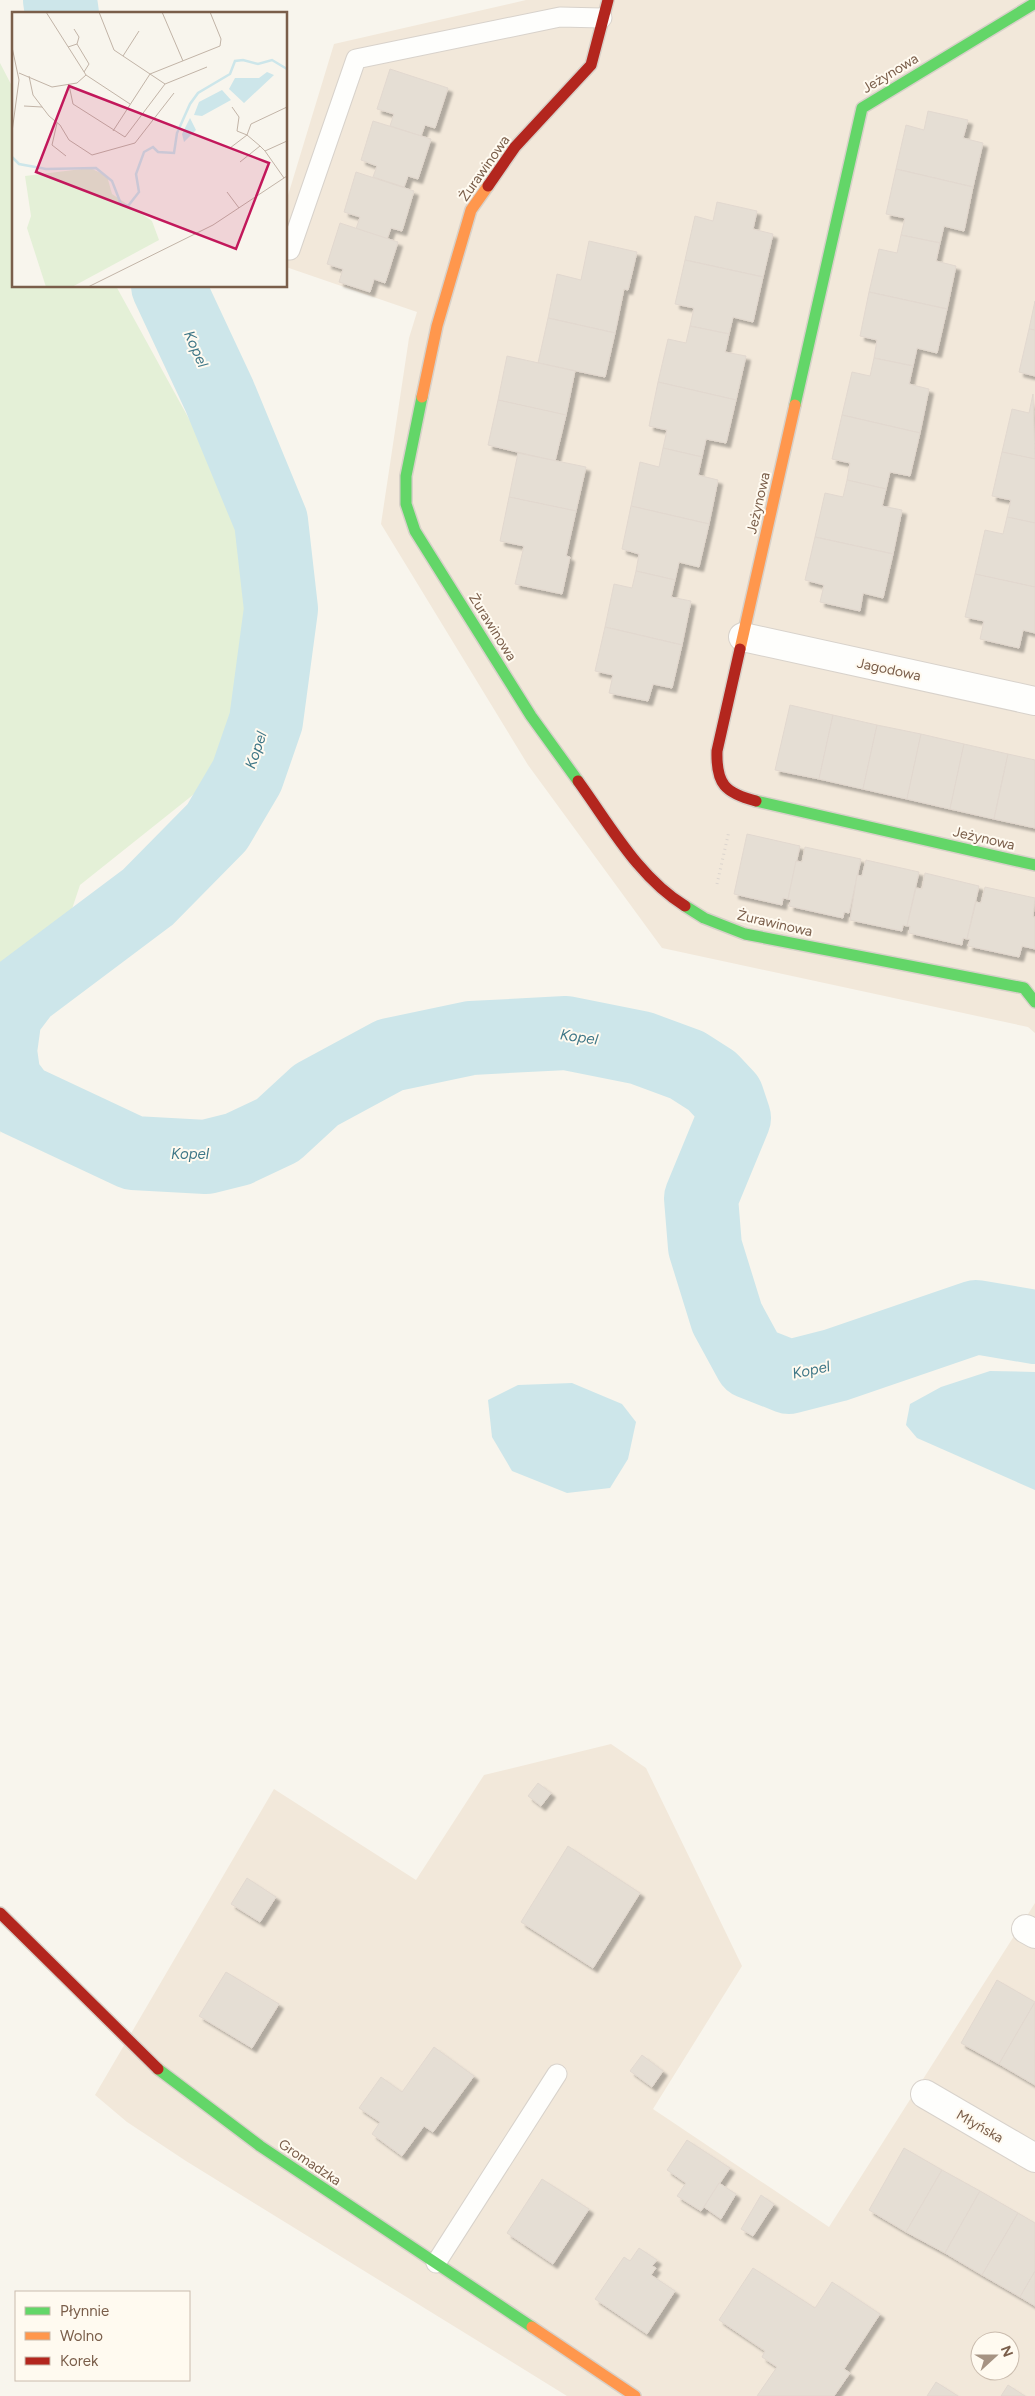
<svg xmlns="http://www.w3.org/2000/svg" width="1035" height="2396" viewBox="0 0 1035 2396" font-family="Figtree,sans-serif">
<defs>
<filter id="shadow"><feDropShadow dx="4.5" dy="4.5" stdDeviation="1" flood-color="#0004"/></filter>
</defs>
<rect width="100%" height="100%" fill="#f8f5ed"/>
<g fill="#f2e8da" fill-rule="evenodd">
<path d="M526,0h509v1033l-7,-6 -366,-79 -134,-183 -147,-241 28,-186 8,-26 -131,-45v-65l48,-158z"/>
<path d="M611,1744l35,24 96,198 -89,143 176,118 206,-324v493h-468l-381,-235 -59,-39 -32,-27 179,-306 142,91 68,-105zM980,2341h30v30h-30z"/>
</g>
<path fill="#e4f0d7" d="M0,63l14,27v196h102l145,264 -13,201 -168,134 -77,231 -3,18z"/>
<g fill="#cde6ea">
<path d="M990,1371l45,1v118l-118,-52 -11,-13 4,-21 31,-17z"/>
<path d="M572,1383l50,21 14,18 -8,37 -18,29 -43,5 -55,-22 -20,-34 -4,-37 30,-15z"/>
</g>
<g fill="none" stroke-linecap="round" stroke-linejoin="round">
<g stroke="#cde6ea" stroke-width="74">
<path d="M60,0l2,14"/>
<path d="M168,286l51,109 52,126 10,88 -15,112 -19,55 -30,51 -69,70 -124,93 -19,25 -5,36 4,28 16,21 113,53 73,4 32,-8 40,-19 38,-35 74,-40 81,-17 95,-5 75,15 46,17 25,16 15,16 7,21 -33,80 4,49 22,71 24,44 38,15 47,-12 140,-48 59,10"/>
</g>
</g>
<g fill="#e5ded4" stroke="#e2d8cf" filter="url(#shadow)">
<path d="M390,69l58,19 -13,40 -10,-3 -4,11 -31,-10 4,-12 -17,-5z"/>
<path d="M928,111l40,9 -5,18 20,5 -10,44 -77,-18 10,-44 18,5z"/>
<path d="M373,121l58,18 -13,40 -10,-3 -4,11 -31,-10 4,-11 -16,-6z"/>
<path d="M896,169l77,18 -9,44 -20,-5 -4,17 -39,-8 4,-17 -19,-4z"/>
<path d="M356,172l58,19 -12,40 -11,-3 -4,11 -31,-10 4,-12 -16,-5z"/>
<path d="M717,202l40,9 -4,18 20,5 -10,43 -78,-17 10,-44 18,5z"/>
<path d="M340,223l58,19 -13,41 -11,-4 -4,13 -31,-10 4,-13 -16,-5z"/>
<path d="M901,235l39,8 -4,18 20,5 -9,43 -78,-17 10,-43 18,4z"/>
<path d="M589,241l48,11 -9,38 -4,-1 -9,44 -67,-15 9,-44 24,6z"/>
<path d="M685,260l78,17 -10,45 -20,-5 -4,17 -39,-8 4,-18 -19,-4z"/>
<path d="M869,292l78,17 -10,44 -20,-5 -4,18 -39,-8 3,-18 -17,-4z"/>
<path d="M1035,301v29l-6,-1z"/>
<path d="M548,318l67,15 -10,44 -67,-14z"/>
<path d="M690,326l39,8 -4,18 21,4 -10,44 -78,-18 10,-43 18,4z"/>
<path d="M1029,329l6,1v46l-16,-4z"/>
<path d="M507,356l68,15 -9,44 -68,-15z"/>
<path d="M874,358l39,8 -4,18 20,5 -9,44 -78,-18 10,-43 18,4z"/>
<path d="M658,382l78,18 -10,43 -20,-4 -4,18 -39,-9 4,-18 -18,-4z"/>
<path d="M1033,394l2,65 -33,-7 10,-43 17,4z"/>
<path d="M498,400l68,15 -11,46 -67,-16z"/>
<path d="M842,415l78,18 -10,43 -20,-4 -4,17 -39,-9 3,-17 -18,-4z"/>
<path d="M663,448l39,9 -4,18 20,5 -9,44 -78,-18 9,-44 19,5z"/>
<path d="M1002,452l33,7v64l-28,-6 4,-17 -19,-4z"/>
<path d="M518,453l68,14 -10,44 -67,-14z"/>
<path d="M847,480l39,9 -4,17 20,4 -9,44 -78,-17 10,-44 18,4z"/>
<path d="M509,497l67,14 -10,45 4,1 -8,37 -47,-10 9,-38 -24,-5z"/>
<path d="M631,506l78,18 -10,43 -20,-5 -4,18 -39,-9 3,-17 -17,-5z"/>
<path d="M1007,517l28,6v64l-60,-13 10,-44 18,4z"/>
<path d="M815,537l78,17 -10,44 -20,-5 -3,18 -40,-9 4,-17 -19,-5z"/>
<path d="M636,571l39,9 -4,17 20,4 -9,44 -77,-18 9,-43 18,4z"/>
<path d="M975,574l60,13v46l-12,-3 -4,18 -39,-9 4,-18 -19,-4z"/>
<path d="M605,627l77,18 -10,43 -19,-4 -5,17 -39,-8 4,-18 -18,-4z"/>
<path d="M790,705l43,10 -14,64 -44,-9z"/>
<path d="M833,715l44,10 -14,64 -44,-10z"/>
<path d="M877,725l44,9 -14,65 -44,-10z"/>
<path d="M921,734l43,10 -14,65 -43,-10z"/>
<path d="M964,744l44,10 -14,65 -44,-10z"/>
<path d="M1008,754l27,6v68l-41,-9z"/>
<path d="M747,834l53,12 -12,53 -5,-1 -1,7 -48,-11z"/>
<path d="M805,847l56,12 -12,54 -5,-1 -1,6 -54,-12 2,-6 -3,-1 8,-38 6,1z"/>
<path d="M866,860l53,12 -12,54 -4,-1 -1,6 -52,-11 7,-45 5,1z"/>
<path d="M925,873l54,13 -12,53 -4,-1 -1,7 -53,-12 1,-7h-3l9,-38 6,1z"/>
<path d="M985,887l50,11 -2,19h2v32l-13,-3 -3,11 -51,-11 2,-7h-3l9,-37 5,1z"/>
<path d="M538,1783l13,10 -10,13 -13,-10z"/>
<path d="M568,1846l72,47 -47,75 -72,-46z"/>
<path d="M247,1878l29,19 -16,25 -29,-18z"/>
<path d="M226,1972l53,32 -27,44 -53,-32z"/>
<path d="M997,1980l38,22 -36,62 -38,-21z"/>
<path d="M1035,2002v83l-36,-21z"/>
<path d="M434,2047l40,29 -41,56 -9,-6 -22,30 -30,-22 8,-12 -21,-14 22,-31 21,15z"/>
<path d="M642,2055l21,16 -11,16 -22,-16z"/>
<path d="M687,2140l43,28 -29,43 -24,-15 9,-13 -19,-13z"/>
<path d="M904,2148l38,22 -36,62 -37,-22z"/>
<path d="M942,2170l38,21 -35,62 -39,-21z"/>
<path d="M542,2179l47,30 -36,55 -46,-31z"/>
<path d="M719,2183l17,11 -15,25 -17,-12z"/>
<path d="M980,2191l38,22 -36,62 -37,-22z"/>
<path d="M761,2195l13,9 -21,32 -12,-7z"/>
<path d="M1018,2213l17,10v48l-15,26 -38,-22z"/>
<path d="M639,2248l18,12 -5,6 4,2 -5,7 24,16 -28,43 -52,-35 29,-42 6,4z"/>
<path d="M753,2268l62,40 17,-26 48,32 -36,55 6,4 -16,23h-77l20,-29 -15,-10 3,-6 -46,-31z"/>
<path d="M1035,2271v35l-15,-9z"/>
<path d="M936,2382l22,14h-31z"/>
<path d="M1008,2385l17,11h-24z"/>
</g>
<g fill="none" stroke-linecap="round" stroke-linejoin="round">
<g stroke="#d8d2cb" stroke-width="21">
<g id="lane">
<path d="M290,250l66,-191 204,-42 42,1"/>
<path d="M436,2263l121,-189"/>
</g>
</g>
<g stroke="#d8d2cb" stroke-width="30">
<g id="street">
<path d="M743,637l292,64"/>
<path d="M1026,1929l9,5"/>
<path d="M925,2094l110,64"/>
</g>
</g>
<g stroke="#d8d1c9" stroke-width="14">
<g id="fast">
<path d="M422,397l-16,79v28l9,27 116,185 47,65"/>
<path d="M795,405l67,-297 173,-105"/>
<path d="M756,801l279,64"/>
<path d="M685,906l19,12 41,16 279,54 11,14"/>
<path d="M158,2069l102,77 272,181"/>
</g>
</g>
<g stroke="#d8d1c9" stroke-width="14">
<g id="slow">
<path d="M422,397l15,-71 34,-116 17,-24"/>
<path d="M740,649l55,-244"/>
<path d="M532,2327l103,69"/>
</g>
</g>
<g stroke="#d8d1c9" stroke-width="14">
<g id="jam">
<path d="M488,186l27,-39 76,-82 17,-65"/>
<path d="M740,649l-23,102c-1,33 8,42 39,50"/>
<path d="M578,781c32,44 60,96 107,125"/>
<path d="M0,1913l158,156"/>
</g>
</g>
<path stroke="#dcd5ce" stroke-width="3" stroke-dasharray="1 4" stroke-linecap="butt" d="M717,884l12,-53"/>
<use href="#lane" stroke="#fefefc" stroke-width="19"/>
<use href="#street" stroke="#fefefc" stroke-width="28"/>
<use href="#fast" stroke="#63d668" stroke-width="11"/>
<use href="#slow" stroke="#ff974d" stroke-width="11"/>
<use href="#jam" stroke="#b3261e" stroke-width="11"/>
</g>
<g text-anchor="middle" stroke-width="4" stroke-linejoin="round" paint-order="stroke">
<g font-size="14" fill="#7a5e4a" stroke="#fffaf0">
<text transform="translate(890 73) rotate(-31)" y="5">Jeżynowa</text>
<text transform="translate(484 168) rotate(-55)" y="5">Żurawinowa</text>
<text transform="translate(758 503) rotate(-77)" y="5">Jeżynowa</text>
<text transform="translate(493 627) rotate(58)" y="5">Żurawinowa</text>
<text transform="translate(889 669) rotate(12)" y="5">Jagodowa</text>
<text transform="translate(984 838) rotate(13)" y="5">Jeżynowa</text>
<text transform="translate(775 923) rotate(13)" y="5">Żurawinowa</text>
<text transform="translate(980 2126) rotate(30)" y="5">Młyńska</text>
<text transform="translate(310 2162) rotate(34)" y="5">Gromadzka</text>
</g>
<g font-size="15" font-style="italic" fill="#3f7787" stroke="#fffaf0">
<text transform="translate(196 349) rotate(66)" y="5">Kopel</text>
<text transform="translate(256 750) rotate(-71)" y="5">Kopel</text>
<text transform="translate(579 1037) rotate(8)" y="5">Kopel</text>
<text x="190" y="1159">Kopel</text>
<text transform="translate(811 1370) rotate(-12)" y="5">Kopel</text>
</g>
</g>
<g transform="translate(12 12)">
<rect width="275" height="275" fill="#f8f5ed"/>
<path d="M78,156l17,8 5,18 40,27 7,19 -87,47h-26l-19,-59 4,-12 -6,-40z" fill="#e4f0d7"/>
<path d="M255,60l7,3 -30,28 -15,-14 6,-11h24zM210,78l9,10 -29,16 -8,-1 5,-13zM178,106l6,12 -12,12 -2,-8z" fill="#cde6ea"/>
<path fill="none" stroke="#cde6ea" stroke-width="2.5" d="M0,145l7,7 27,5 50,-1 16,13 9,23 7,2 11,-14 -3,-18 8,-22 9,-5 5,5 16,1 3,-20 13,-29 8,-11 32,-19 5,-13 8,-1 15,4 14,-4 15,9"/>
<path fill="none" stroke="#c2b4a7" stroke-width="1" d="M34,0l40,63 44,29M87,0l15,38 51,34M150,0l21,49M62,17l5,8 -2,7M0,35l7,33 -7,52M56,35l9,-3 12,20 -5,8M111,44l16,-25M7,61l33,14 25,-4 9,-8M17,64l4,19 16,21 11,9 9,15 23,15 43,-12 39,-50M57,73l4,19 52,33 40,-53 42,-17M12,94l18,1M220,95l7,10 -2,14 10,4M45,111l-5,22 14,11M101,119l37,-57 70,-28 1,-7 -11,-27M248,134l-13,-11 4,-11 36,-17M218,136l17,-13M253,139l19,27M228,150l20,-16 5,5 22,-10M215,180l12,16M76,275l125,-62 74,-49"/>
<path fill="#c2185b" fill-opacity="0.15" stroke="#c2185b" stroke-width="2.5" d="M57,74l200,77 -33,86 -200,-77z"/>
<rect width="275" height="275" fill="none" stroke="#7a5e4a" stroke-width="2.5"/>
</g>
<rect x="15" y="2291" width="175" height="90" fill="#fffaf0" stroke="#cabcae"/>
<rect x="25" y="2307" width="25" height="8" fill="#63d668" stroke="#cabcae"/>
<text x="60" y="2316" font-size="15" fill="#7a5e4a">Płynnie</text>
<rect x="25" y="2332" width="25" height="8" fill="#ff974d" stroke="#cabcae"/>
<text x="60" y="2341" font-size="15" fill="#7a5e4a">Wolno</text>
<rect x="25" y="2357" width="25" height="8" fill="#b3261e" stroke="#cabcae"/>
<text x="60" y="2366" font-size="15" fill="#7a5e4a">Korek</text>
<g transform="translate(995 2356) rotate(69)"><circle r="24" fill="#fffaf0" stroke="#cabcae"/>
<path d="M0-4L9 19L0 12L-9 19Z" fill="#a69383"/>
<text y="-8" font-size="14" font-weight="bold" text-anchor="middle" fill="#7a5e4a">N</text>
</g>
</svg>
